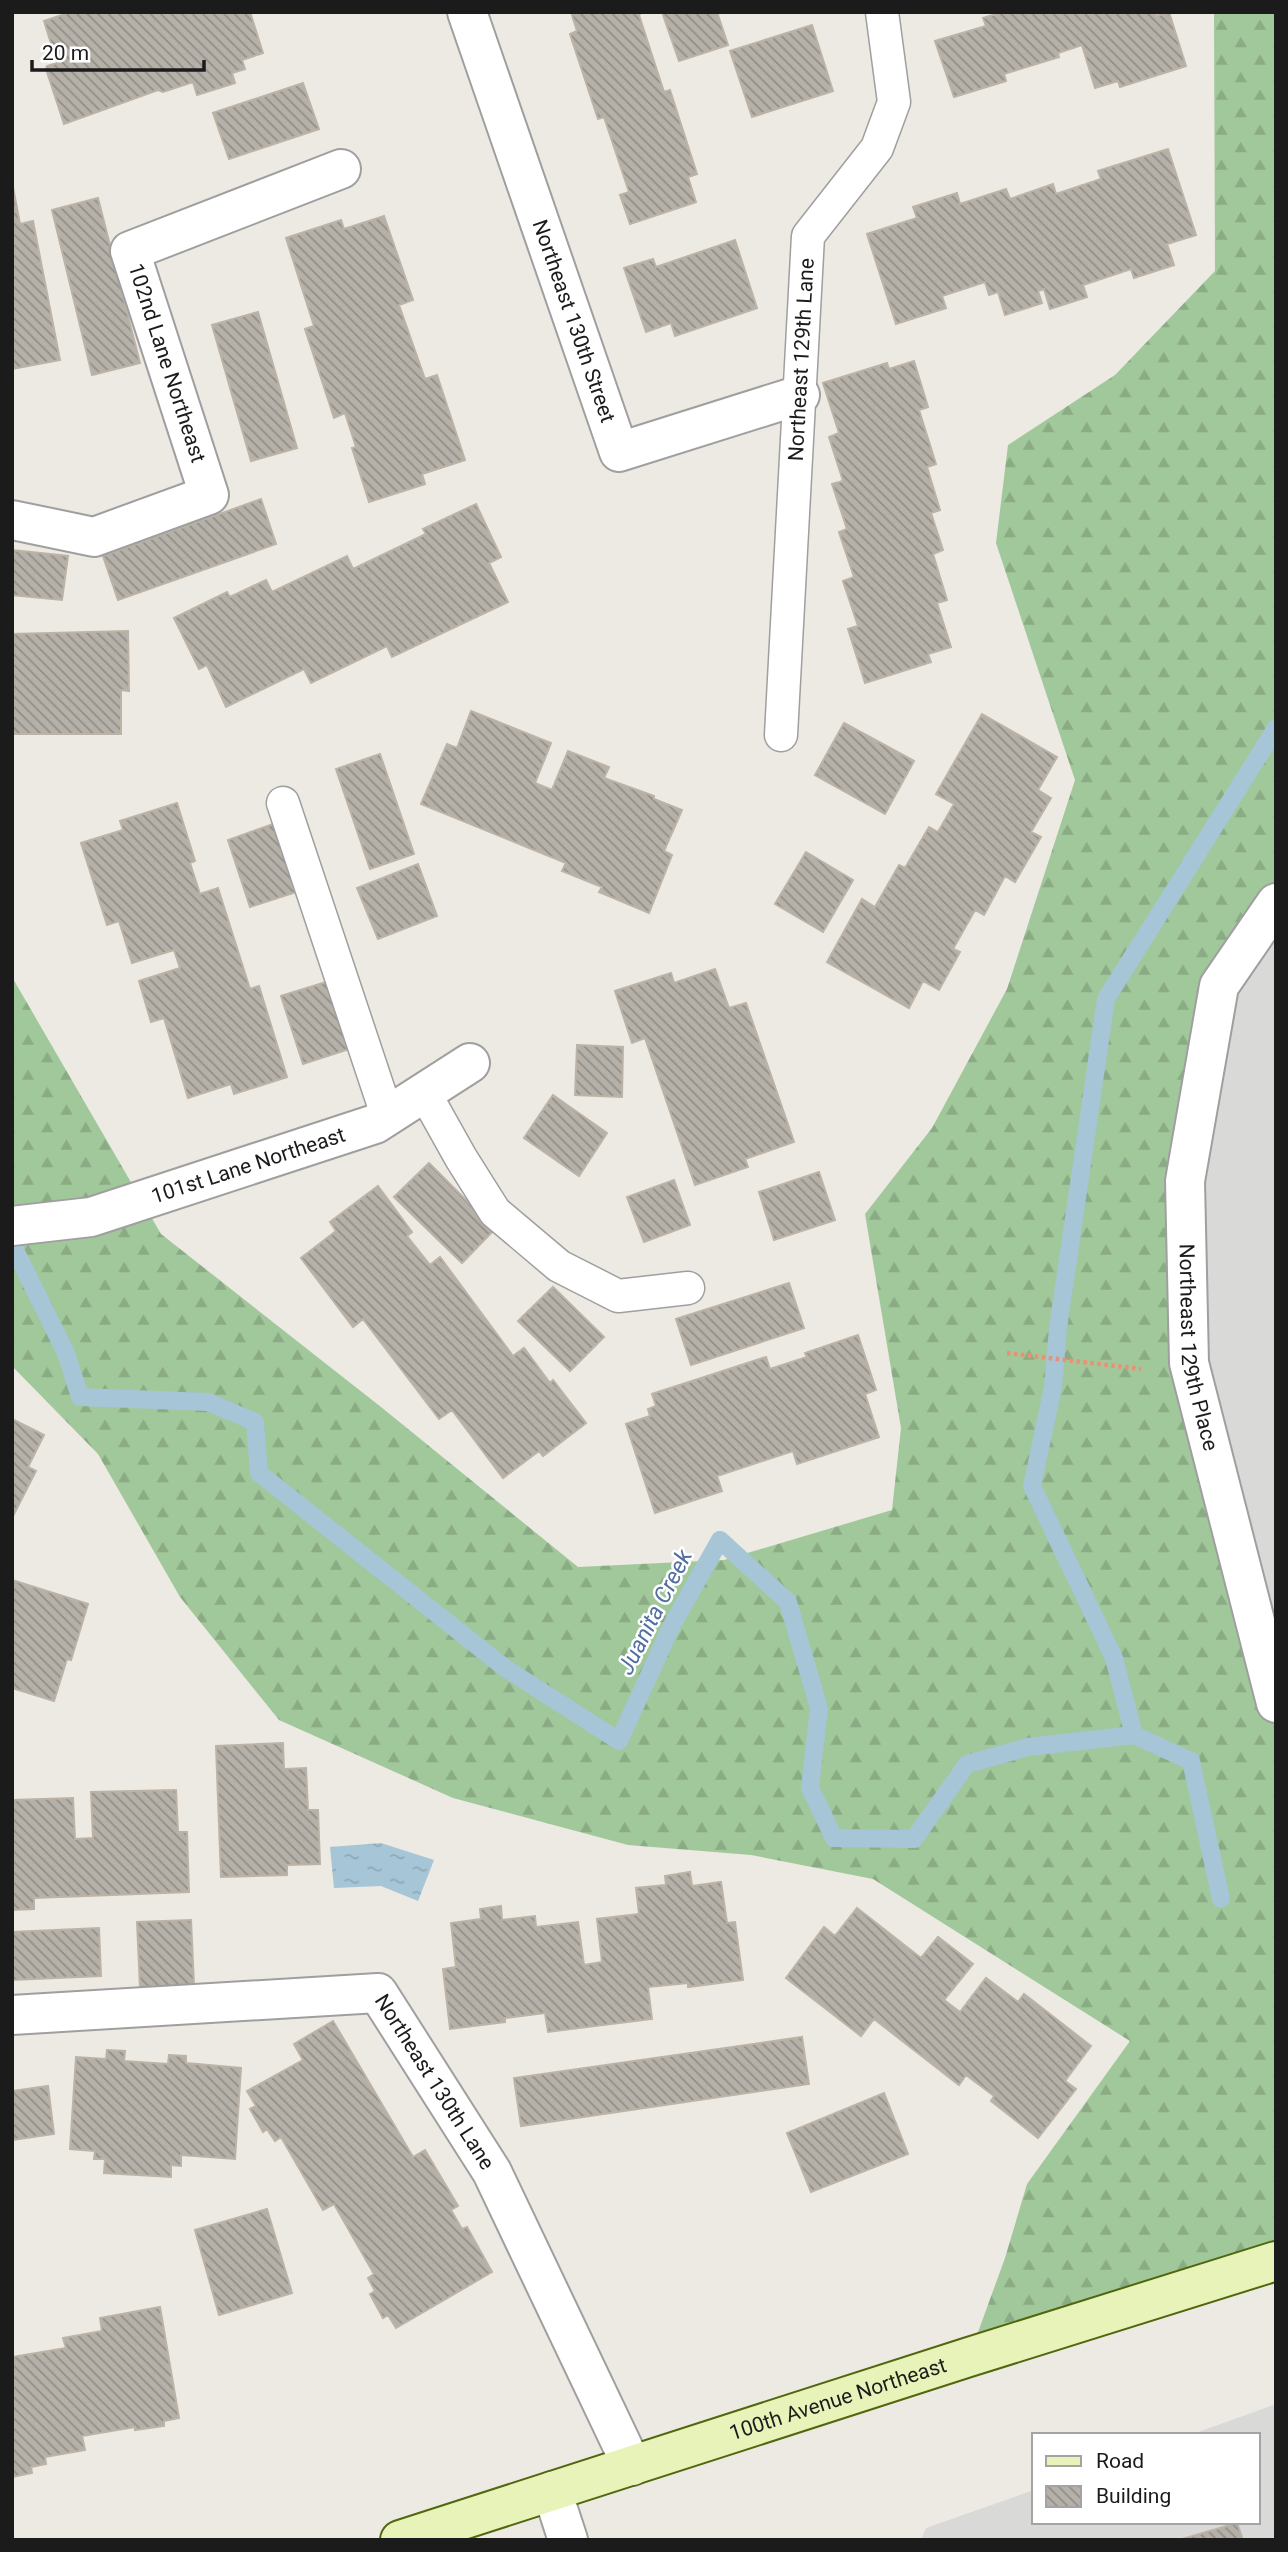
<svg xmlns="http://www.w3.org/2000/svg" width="1288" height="2552" viewBox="0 0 1288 2552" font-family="Roboto,sans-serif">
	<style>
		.residential { fill: #d9d9d8 }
		.forest { fill: url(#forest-firs) }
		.water { fill: url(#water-ripples) }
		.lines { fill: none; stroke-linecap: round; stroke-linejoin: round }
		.stream { stroke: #a6c5d6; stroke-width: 18 }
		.building { fill: url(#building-back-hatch); stroke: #bcb3a6; stroke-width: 2 }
		.lane-casing { stroke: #9f9f9f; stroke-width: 35 }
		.street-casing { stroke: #9f9f9f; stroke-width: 42 }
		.secondary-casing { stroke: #51670e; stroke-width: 42 }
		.path { stroke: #ec9073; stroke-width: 4.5; stroke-dasharray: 3.5 3.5; stroke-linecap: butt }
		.lane { stroke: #fff; stroke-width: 32 }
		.street { stroke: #fff; stroke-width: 38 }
		.secondary { stroke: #e8f3b9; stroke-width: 38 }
		.labels { text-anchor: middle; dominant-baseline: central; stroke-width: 5; stroke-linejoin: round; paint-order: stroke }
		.street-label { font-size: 21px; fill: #1b1b1b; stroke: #fff }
		.water-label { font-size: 23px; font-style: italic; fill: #526fa1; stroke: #fff }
	</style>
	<defs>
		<pattern id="forest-firs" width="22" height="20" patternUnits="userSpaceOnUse" patternTransform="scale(1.75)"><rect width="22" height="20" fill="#a1c89a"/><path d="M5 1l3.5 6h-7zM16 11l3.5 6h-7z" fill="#8aab84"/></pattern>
		<pattern id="water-ripples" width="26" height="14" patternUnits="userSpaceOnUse" patternTransform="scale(1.75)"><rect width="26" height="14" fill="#a6c5d6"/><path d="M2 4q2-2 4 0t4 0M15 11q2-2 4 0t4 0" fill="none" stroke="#8ea9b7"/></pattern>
		<pattern id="building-back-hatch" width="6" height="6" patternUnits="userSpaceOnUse" patternTransform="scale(1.75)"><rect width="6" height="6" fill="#b5b0a8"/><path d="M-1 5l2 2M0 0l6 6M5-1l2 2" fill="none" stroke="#928e88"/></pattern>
	</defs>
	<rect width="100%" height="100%" fill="#eceae2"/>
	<path class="residential" d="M1276,903V1703L1189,1363L1219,986Z
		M1276,2404V2540H921L926,2528L1034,2490V2522H1258V2435H1190Z"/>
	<path class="forest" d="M1214,12H1276V903L1219,986L1189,1363L1276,1703V2261L969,2357L1005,2258L1027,2184L1130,2041L873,1879L751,1855L628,1845L453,1798L279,1720L180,1597L98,1454L12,1366V977L161,1234L381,1407L578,1567L724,1560L892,1510L901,1428L865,1214L932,1128L1007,989L1075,780L996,543L1008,445L1115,375L1215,271Z"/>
	<path class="water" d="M381,1843L434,1860L418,1901L381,1886L334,1888L330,1847Z"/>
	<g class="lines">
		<path class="stream" d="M12,1244L66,1353L80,1397L208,1402L255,1422L259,1473L505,1668L619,1741L672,1625L720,1540L788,1602L819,1708L810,1788L834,1838L914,1839L967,1764L1028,1747L1134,1735L1191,1761L1221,1899
			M1134,1735L1114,1658L1032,1486L1053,1387L1058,1328L1106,999L1276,728"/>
	</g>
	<path class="building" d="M71,12H250L263,53L242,60L245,69L232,73L235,83L197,95L193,82L163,92L158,90L64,124L46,69L47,66L57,63L44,21Z
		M571,12H642L639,15L664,92L670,90L697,174L688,177L696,202L630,224L620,195L629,192L604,117L598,119L570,34L577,31Z
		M662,12H717L728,45L679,61Z
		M1003,12H1155L1156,16L1169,12L1186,66L1120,87L1118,81L1095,88L1082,45L1058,53L1059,57L1004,74L1006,81L954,97L935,41L986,26L983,18Z
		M812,25L833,91L752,117L730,51Z
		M303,83L319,129L229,159L213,113Z
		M1168,149L1196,235L1167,244L1174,265L1134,278L1131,269L1083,285L1087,297L1050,309L1044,289L1038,291L1042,303L1005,315L998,292L989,295L985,282L942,296L946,308L896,324L867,234L917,218L913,207L957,193L960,204L1006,189L1010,199L1053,184L1056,194L1101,179L1098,171Z
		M12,182L20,224L33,221L60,360L12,369Z
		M98,198L140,363L92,375L52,210Z
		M384,216L413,300L399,305L425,379L437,375L465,460L422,474L425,484L369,502L352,448L356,447L345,413L334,418L305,329L314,326L286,238L341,220L344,229Z
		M735,240L757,308L675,336L671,323L646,332L624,268L653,259L656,267Z
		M258,312L297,448L251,461L212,325Z
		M914,361L928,407L919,410L936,464L927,467L940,510L931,513L943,550L933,554L947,600L937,603L951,647L928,654L931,662L865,683L848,629L858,626L843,581L854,577L839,532L847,529L832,484L843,481L829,437L839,433L823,383L887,363L889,369Z
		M261,499L276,544L118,600L103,556Z
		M476,504L501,557L489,563L508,602L392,657L387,646L311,683L304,669L226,707L207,665L199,669L174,618L227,592L230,597L266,580L272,592L347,556L353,569L426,534L423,529Z
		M12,550L68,556L62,600L12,595Z
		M128,631L129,691L121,690V734H12V634Z
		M471,711L551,743L535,783L552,790L568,751L609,767L604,778L654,796V799L682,810L664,851L672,855L649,913L599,892L602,887L562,871L566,863L421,804L447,744L457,748Z
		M982,714L1057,757L1038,790L1051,798L1031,832L1041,837L1015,882L1005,876L984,915L975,910L953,949L960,952L939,990L923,981L909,1008L827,962L862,899L875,907L899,865L905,868L929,827L938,832L954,804L936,794Z
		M844,723L914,761L885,814L815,775Z
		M380,754L414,854L370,869L336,769Z
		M177,803L195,861L190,863L200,894L218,888L250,989L259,986L287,1077L234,1094L231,1084L188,1098L164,1018L151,1022L139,981L180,968L174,950L132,963L119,921L107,925L81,843L123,830L120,821Z
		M273,824L296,892L250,907L228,840Z
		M806,852L853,880L823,932L775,904Z
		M418,864L437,916L378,939L357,888Z
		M715,969L729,1008L746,1003L794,1142L745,1159L748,1167L695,1185L645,1038L632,1043L615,991L671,973L674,983Z
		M326,982L349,1049L303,1064L281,996Z
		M577,1045L623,1047L622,1097L575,1095Z
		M553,1095L607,1133L579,1176L524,1138Z
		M429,1163L495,1229L462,1263L394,1197Z
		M819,1172L835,1220L774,1240L759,1192Z
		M674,1180L690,1225L644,1242L627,1197Z
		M378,1186L412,1232L407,1236L430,1265L440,1257L513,1356L524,1348L550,1383L553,1380L586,1423L543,1456L539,1451L503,1478L452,1410L439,1419L363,1319L353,1327L301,1258L336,1231L330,1222Z
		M789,1283L804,1328L691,1365L676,1319Z
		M553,1287L604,1337L570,1371L518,1321Z
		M858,1335L876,1390L865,1394L879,1437L797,1464L793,1451L717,1476L722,1491L655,1513L626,1424L650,1416L648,1409L656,1406L652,1394L766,1357L770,1369L807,1357L805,1353Z
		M12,1419L44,1435L28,1467L36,1471L12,1518Z
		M12,1580L88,1604L71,1660L67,1659L54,1701L12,1688Z
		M283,1743L284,1769L306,1768L308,1810H318L320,1864L287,1865V1875L221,1877L216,1746Z
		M176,1790L178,1832H187L189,1892L34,1898V1909L12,1910V1800L73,1798L75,1839L93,1838L91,1792Z
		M690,1872L692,1886L721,1882L727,1923L735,1922L743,1980L688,1987V1983L648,1987L652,2019L548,2032L545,2013L505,2018V2022L450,2029L443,1969L456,1967L451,1923L481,1919L480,1909L501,1906L502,1920L535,1916L536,1927L578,1922L584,1965L602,1962L597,1919L639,1914L636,1888L666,1885L665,1876Z
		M857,1908L921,1958L938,1937L973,1964L944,2000L960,2012L986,1978L1018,2002L1024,1994L1091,2046L1065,2081L1076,2089L1038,2138L991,2101L994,2096L966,2075L959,2085L874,2019L861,2036L786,1978L824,1927L835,1936Z
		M191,1920L194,1985L140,1988L137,1922Z
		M99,1928L101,1976L12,1980V1932Z
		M333,2021L413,2157L425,2150L458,2206L451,2210L462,2229L467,2227L492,2272L396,2328L388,2315L383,2318L370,2294L375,2291L368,2278L374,2274L334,2204L323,2210L281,2137L275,2141L267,2129L263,2132L250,2109L256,2106L247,2091L303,2060L294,2044Z
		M802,2037L809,2084L521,2126L514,2078Z
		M107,2050L125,2051L124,2061L168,2064L169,2055L186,2056V2063L241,2068L235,2159L181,2155V2166L171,2165V2177L104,2173L105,2159H94L95,2151L70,2149L76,2057L106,2059Z
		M48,2086L54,2134L12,2140V2091Z
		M884,2093L908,2154L811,2192L787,2133Z
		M267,2209L292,2293L219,2315L195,2230Z
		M160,2307L179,2418L164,2421V2426L135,2430V2427L82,2436L85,2450L45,2457L46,2464L31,2467L32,2473L12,2477V2357L66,2348L63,2338L102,2331L100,2318Z
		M1237,2523L1243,2540H1179Z"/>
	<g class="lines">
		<defs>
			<g id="lane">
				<path id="s1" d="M781,735L808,236L877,148L894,102L882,12"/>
				<path d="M283,803L387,1115"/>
				<path d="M424,1092L461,1158L495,1212L559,1266L618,1296L688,1288"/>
			</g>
			<g id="street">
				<path id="s2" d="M467,12L619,452L800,395"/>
				<path d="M12,520L94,537L209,495L130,251L341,169"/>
				<path id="s3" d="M1276,903L1219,986L1185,1181L1189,1363L1276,1703"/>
				<path id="s4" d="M12,1226L91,1217L375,1124L470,1063"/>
				<path id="s5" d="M12,2015L378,1993L492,2172L632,2466"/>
				<path d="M552,2491L568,2540"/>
			</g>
			<g id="secondary">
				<path id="s6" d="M400,2540L969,2357L1276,2261"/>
			</g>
		</defs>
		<use href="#lane" class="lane-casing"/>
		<use href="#street" class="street-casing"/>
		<use href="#secondary" class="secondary-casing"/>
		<path class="path" d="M1007,1353L1141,1369"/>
		<use href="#lane" class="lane"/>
		<use href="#street" class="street"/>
		<use href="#secondary" class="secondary"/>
	</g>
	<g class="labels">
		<g class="street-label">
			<text stroke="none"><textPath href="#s2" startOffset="327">Northeast 130th Street</textPath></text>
			<text stroke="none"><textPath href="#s1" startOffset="376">Northeast 129th Lane</textPath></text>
			<text transform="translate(167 363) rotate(72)">102nd Lane Northeast</text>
			<text stroke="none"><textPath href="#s4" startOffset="245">101st Lane Northeast</textPath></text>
			<text stroke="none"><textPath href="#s3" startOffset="466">Northeast 129th Place</textPath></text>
			<text stroke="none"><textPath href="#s5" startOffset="472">Northeast 130th Lane</textPath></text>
			<text stroke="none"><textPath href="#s6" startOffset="460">100th Avenue Northeast</textPath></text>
		</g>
		<g class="water-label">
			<text transform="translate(655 1612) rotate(-63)">Juanita Creek</text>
		</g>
	</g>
	<rect width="1288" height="2552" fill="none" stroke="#1b1b1b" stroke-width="28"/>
	<rect x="1032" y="2433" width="228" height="91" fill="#ffffff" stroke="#a4a4a4" stroke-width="2"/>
	<rect x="1046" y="2456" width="35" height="10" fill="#e8f3b9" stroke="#a4a4a4" stroke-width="2"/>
	<text x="1096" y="2468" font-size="21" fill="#1b1b1b">Road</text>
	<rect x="1046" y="2486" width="35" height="21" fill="url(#building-back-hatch)" stroke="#a4a4a4" stroke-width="2"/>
	<text x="1096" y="2503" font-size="21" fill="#1b1b1b">Building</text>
	<path d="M32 60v10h172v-10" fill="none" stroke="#1b1b1b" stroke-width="3.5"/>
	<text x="42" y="60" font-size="21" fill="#1b1b1b" stroke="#ffffff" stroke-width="5" paint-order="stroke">20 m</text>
</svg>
